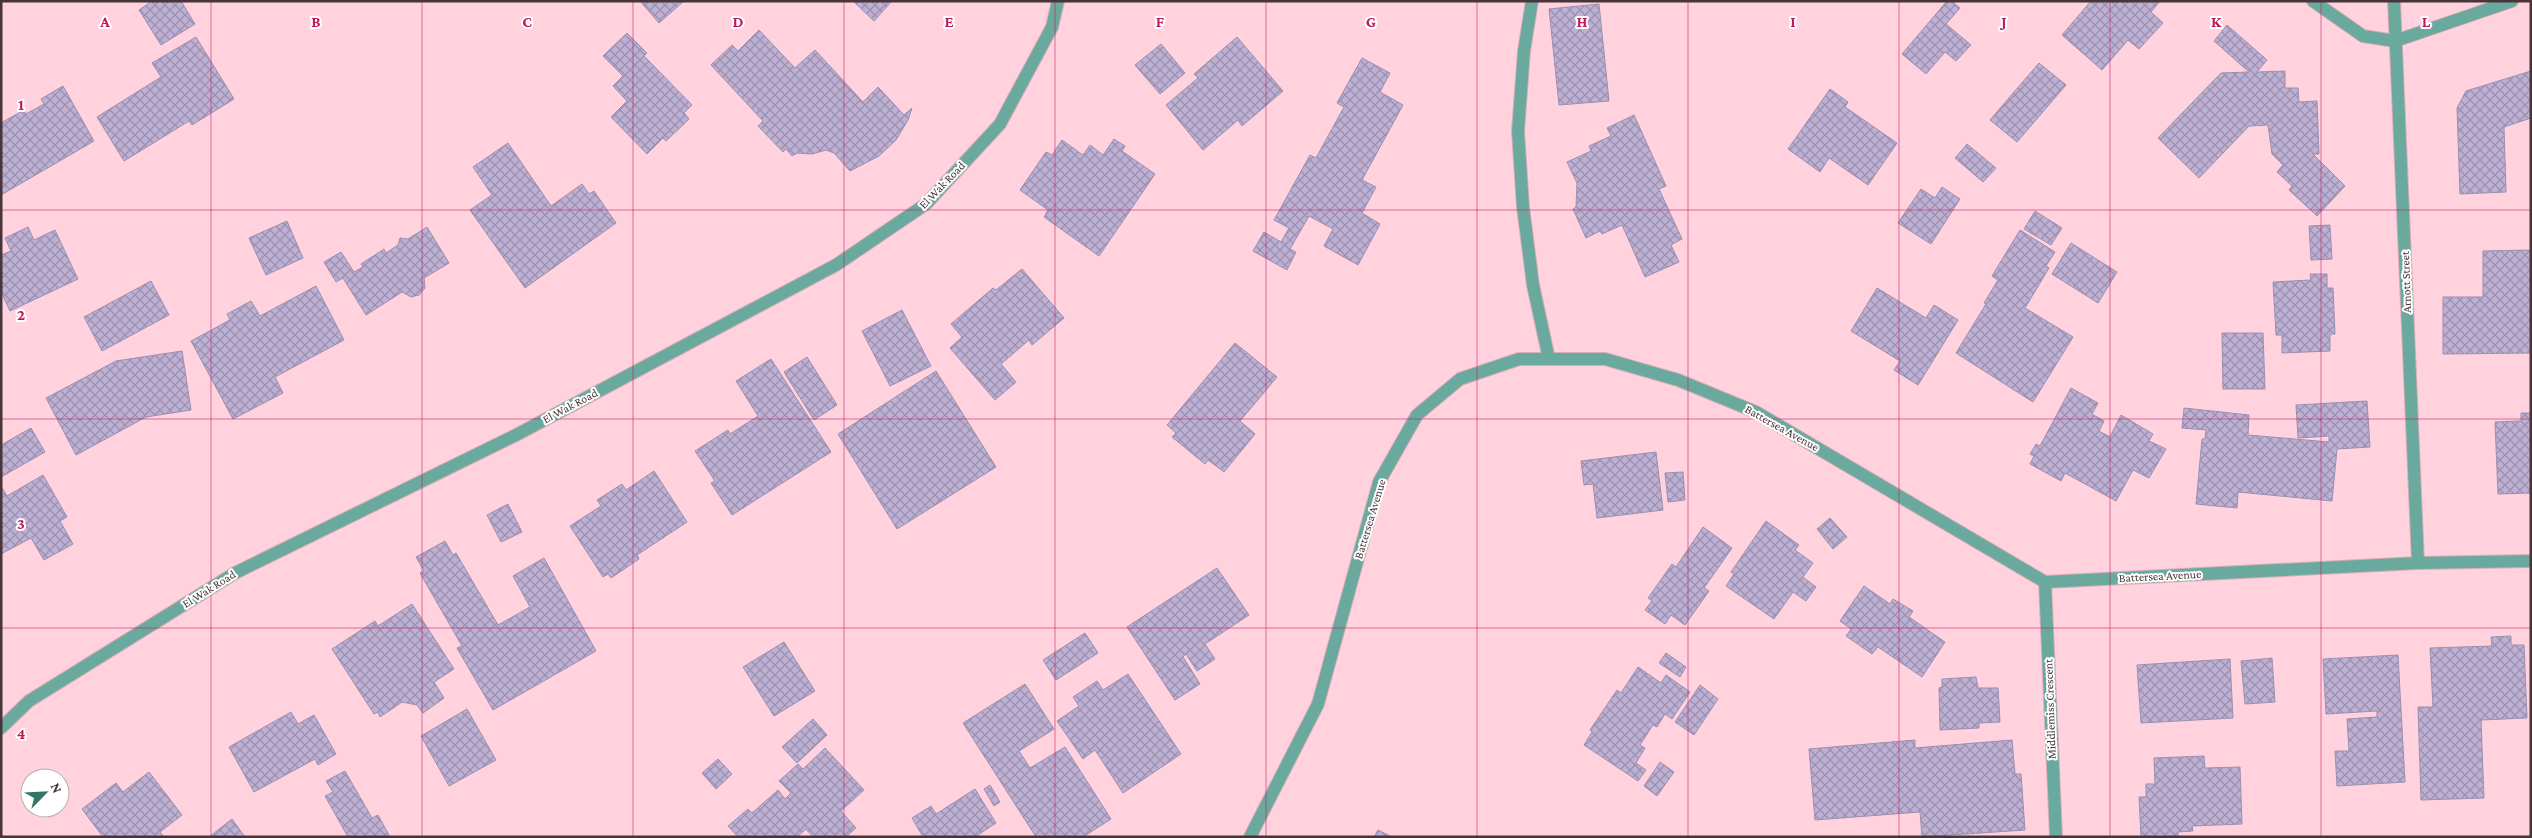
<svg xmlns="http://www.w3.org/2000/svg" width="2532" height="838" viewBox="0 0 2532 838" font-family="'Crimson Pro',serif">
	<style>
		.building { fill: url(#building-cross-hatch); stroke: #9b8fb1 }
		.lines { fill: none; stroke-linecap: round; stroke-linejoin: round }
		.street-casing { stroke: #d7afba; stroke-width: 14 }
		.street { stroke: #6aa99d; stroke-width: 12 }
		.grid { fill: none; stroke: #c2185b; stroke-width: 1; stroke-opacity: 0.55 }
		.labels { text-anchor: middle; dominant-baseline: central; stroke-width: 4; stroke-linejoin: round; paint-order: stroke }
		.street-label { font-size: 12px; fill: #47353a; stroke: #fff }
		.grid-label { font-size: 16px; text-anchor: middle; font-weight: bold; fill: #c2185b; stroke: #fff; stroke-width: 4; stroke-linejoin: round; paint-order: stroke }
	</style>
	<defs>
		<pattern id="building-cross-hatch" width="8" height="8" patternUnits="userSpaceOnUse" patternTransform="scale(1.25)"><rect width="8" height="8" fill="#bdb0d4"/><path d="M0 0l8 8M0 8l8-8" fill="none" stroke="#9b90ad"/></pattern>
	</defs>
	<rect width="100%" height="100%" fill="#ffd2de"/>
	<path class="building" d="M152,1H181L195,24L161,45L139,10Z
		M640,1H684L659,23Z
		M853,1H892L874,21Z
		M1947,1H1951L1960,8L1946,24L1971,45L1956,61L1945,52L1926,74L1902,54Z
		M2091,1H2160L2151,12L2163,23L2139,49L2128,40L2102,70L2062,35Z
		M1599,4L1609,101L1559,105L1549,9Z
		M2227,25L2267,60L2257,72L2285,71V88H2298L2299,102L2317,101L2319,154H2313L2345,186L2317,216L2289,190L2292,186L2277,172L2283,165L2272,154L2268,125L2249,126L2199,178L2158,138L2221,73L2249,72L2214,41Z
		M759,30L795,68L815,50L863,102L878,87L904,115L912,108L908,120L896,140L879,156L850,171L834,153L826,150L812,154L797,153L792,156L786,149L783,152L758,126L763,121L711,65L732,45L738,51Z
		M627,33L647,53L644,56L692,105L684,113L689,119L666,141L663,138L647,154L611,117L627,101L613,86L623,76L603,56Z
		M196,37L234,99L192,125L189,121L124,161L97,117L161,77L152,63Z
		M1237,37L1283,91L1242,126L1238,120L1203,150L1166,105L1198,78L1194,74Z
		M1161,44L1185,73L1160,94L1135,65Z
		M1362,58L1390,73L1380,92L1403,105L1362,180L1376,187L1362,213L1380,224L1358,265L1324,246L1333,229L1309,216L1290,249L1296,252L1287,270L1253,251L1264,232L1281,242L1289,228L1274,220L1310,155L1316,158L1344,107L1337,103Z
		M2039,63L2066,85L2017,142L1990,120Z
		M2531,71V118L2504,127L2506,192L2460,194L2457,108L2466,91Z
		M63,86L94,141L1,195V123L24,110L26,114L44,104L41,99Z
		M1830,89L1848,102L1845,107L1897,143L1868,185L1829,158L1820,172L1788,149Z
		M1634,115L1666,186L1659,189L1682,239L1671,245L1679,262L1645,277L1622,225L1602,234L1600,231L1586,238L1573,209L1576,207L1577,183L1567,162L1591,151L1589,146L1611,136L1607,128Z
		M1114,139L1125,146L1122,151L1155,174L1099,256L1044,217L1048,210L1020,190L1046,152L1052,155L1062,140L1083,155L1090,145L1103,155Z
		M508,143L551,206L582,184L589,194L594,191L616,223L525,288L470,210L492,195L473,167Z
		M1967,144L1996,168L1983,182L1955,158Z
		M1942,187L1960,199L1931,244L1898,223L1921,189L1935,198Z
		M2035,211L2062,228L2051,245L2024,229Z
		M287,221L303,258L266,275L249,238Z
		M2330,225L2332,259L2311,260L2309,226Z
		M28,227L34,240L55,230L78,279L10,311L1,292V255L11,251L5,238Z
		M427,227L449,263L424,278L425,288L419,295L411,297L402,292L366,315L343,278L336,282L324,262L341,252L354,272L363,267L361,264L384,249L386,253L398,245L400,238L408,239Z
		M2020,230L2055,252L2046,266L2049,268L2025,308L2073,337L2033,402L1956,353L1986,304L1984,303L1998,280L1992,276Z
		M2071,243L2117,272L2098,303L2052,274Z
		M2531,250V353L2443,354V297H2483V251Z
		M1022,269L1064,318L1032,345L1029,340L1001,364L1016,382L995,400L950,348L962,337L951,324L993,288L996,290Z
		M2310,274H2327V288H2333L2335,334H2330V351L2282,353V335H2276L2273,282L2311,280Z
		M151,281L169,315L102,351L84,317Z
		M316,286L344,340L275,377L283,393L233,419L191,341L230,320L227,314L251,301L260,316Z
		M1877,288L1926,318L1934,305L1958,320L1918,385L1894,370L1900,361L1851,331Z
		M902,310L931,366L890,386L862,331Z
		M2222,333H2263L2265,389H2223Z
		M1235,343L1277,377L1240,421L1255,434L1224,472L1208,460L1205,464L1172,437L1176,433L1167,425Z
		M182,351L191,410L146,417L76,455L46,398L116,361Z
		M807,357L837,405L814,420L784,372Z
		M771,359L831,452L732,515L711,483L715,481L695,451L728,430L730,434L758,416L736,381Z
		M936,371L996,467L897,529L838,434Z
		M2071,388L2098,403L2092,414L2104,421L2099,431L2110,437L2121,415L2153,434L2149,441L2166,449L2149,478L2133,470L2116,501L2065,473L2061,481L2030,464L2034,456L2030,454L2036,444L2040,446Z
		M2367,401L2370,447L2337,449L2332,501L2238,492L2237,508L2196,504L2202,439H2205L2206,430L2182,428L2184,408L2249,415L2248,435L2329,442V436L2298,438L2296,405Z
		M2521,413H2531V493L2498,494L2495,422L2521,421Z
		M31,428L45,452L1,477V445Z
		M1656,452L1663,510L1597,518L1593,484L1584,485L1581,461Z
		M654,471L687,522L637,555L639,559L611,578L608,574L603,577L570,526L601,506L597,500L622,484L626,490Z
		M1683,472L1685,500L1668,502L1665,473Z
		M43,475L67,517L60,521L73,544L44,560L31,538L1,554V486L7,496Z
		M508,504L522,532L501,542L487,515Z
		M1830,518L1847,537L1833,549L1817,529Z
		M1766,521L1799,545L1795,550L1813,563L1803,577L1816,587L1806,601L1793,592L1774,619L1726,586L1734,574L1731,572Z
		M1703,527L1732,548L1704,588L1709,591L1685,625L1671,615L1665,624L1645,610L1652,601L1648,598L1672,564L1676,567Z
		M445,541L453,555L456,553L498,625L530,607L513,576L544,558L596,651L493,710L457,648L462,646L420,573L424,571L416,557Z
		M1217,568L1249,615L1205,644L1215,659L1197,671L1186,654L1183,657L1200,684L1175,700L1127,627Z
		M1864,586L1890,604L1893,599L1913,611L1909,617L1945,642L1922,677L1878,647L1872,654L1846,636L1851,629L1840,621Z
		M412,604L454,669L434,682L444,698L423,713L417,705L402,702L380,717L378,712L374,714L332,649L375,621L378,626Z
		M1085,633L1098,653L1056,680L1043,660Z
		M2511,636V645H2524L2527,718L2481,720L2484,798L2421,800L2418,707H2433L2430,648L2492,646L2491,637Z
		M784,642L815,691L774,716L743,667Z
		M1666,653L1686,667L1680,677L1659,663Z
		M2398,655L2405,782L2337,786L2335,751H2349L2347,719L2377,717V711L2326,714L2323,659Z
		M2272,658L2275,702L2245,704L2241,661Z
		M2230,659L2233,718L2141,723L2137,665Z
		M1638,667L1661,683L1666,675L1690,692L1672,719L1665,714L1657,727L1653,725L1640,745L1645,748L1636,763L1646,770L1638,781L1584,745L1592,732L1590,730L1617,690L1621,693Z
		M1128,674L1181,754L1123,793L1095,750L1083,759L1057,721L1079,706L1073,697L1097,681L1103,690Z
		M1976,677L1978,688H1998L2000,722L1979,723V728L1940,730L1939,688L1942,687V679Z
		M1025,684L1054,729L1019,751L1030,768L1065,747L1111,819L1083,837H1036L963,723Z
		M1700,685L1718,699L1694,735L1675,722Z
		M467,709L496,760L449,786L421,736Z
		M291,712L298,724L314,715L336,754L318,765L315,759L254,792L229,747Z
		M813,719L827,735L797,763L782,747Z
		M1915,740V748L2012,740L2015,774H2021L2025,830L1922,837L1920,812L1815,820L1809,749Z
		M825,748L864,790L841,811L856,828L846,837H813L806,829L797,837H738L728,826L748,809L752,813L778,790L785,799L791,793L779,781L798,764L803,769Z
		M2204,756L2205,768L2240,767L2242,824L2192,826L2193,831L2178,832V837H2141L2139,797H2146V784H2155L2154,758Z
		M718,759L732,774L716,789L702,773Z
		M1660,762L1674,772L1657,796L1644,786Z
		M345,771L372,818L378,815L390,837H348L325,796L333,792L326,781Z
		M149,772L182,815L160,832L164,837H103L82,809L116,783L123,792Z
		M990,785L1000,802L994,806L984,789Z
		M975,789L996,823L975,837H923L912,818L931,806L936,814Z
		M232,819L245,837H209Z
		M1378,830L1392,837H1374Z"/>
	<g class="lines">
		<defs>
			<path id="street" d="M1532,1L1524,51L1518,131L1523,207L1533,285L1549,359
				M2313,1L2363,36L2395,41L2512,1
				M2394,1L2418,563
				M2045,582L2056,837
				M1,728L29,701L235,573L518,434L836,265L926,204L1000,124L1052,27L1058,1
				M1250,837L1318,704L1379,482L1417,415L1460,379L1519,359H1605L1678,380L1756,412L2045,582L2418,563L2531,561"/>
		</defs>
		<use href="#street" class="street-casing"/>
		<use href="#street" class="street"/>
	</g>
	<path class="grid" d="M211,1V837M422,1V837M633,1V837M844,1V837M1055,1V837M1266,1V837M1477,1V837M1688,1V837M1899,1V837M2110,1V837M2321,1V837M1,210H2531M1,419H2531M1,628H2531"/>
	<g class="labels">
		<g class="street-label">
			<text transform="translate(942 185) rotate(-46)">El Wak Road</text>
			<text transform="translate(2406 282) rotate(-92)">Arnott Street</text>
			<text transform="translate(570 406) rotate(-28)">El Wak Road</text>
			<text transform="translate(1782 428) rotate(29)">Battersea Avenue</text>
			<text transform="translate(1370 519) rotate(-73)">Battersea Avenue</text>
			<text transform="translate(2160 576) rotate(-3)">Battersea Avenue</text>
			<text transform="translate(209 589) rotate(-32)">El Wak Road</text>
			<text transform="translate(2050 709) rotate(-92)">Middlemiss Crescent</text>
		</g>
	</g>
	<g class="grid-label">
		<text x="105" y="27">A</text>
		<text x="316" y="27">B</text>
		<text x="527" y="27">C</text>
		<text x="738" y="27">D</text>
		<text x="949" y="27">E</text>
		<text x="1160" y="27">F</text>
		<text x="1371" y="27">G</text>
		<text x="1582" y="27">H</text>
		<text x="1793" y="27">I</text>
		<text x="2004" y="27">J</text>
		<text x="2216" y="27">K</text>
		<text x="2426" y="27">L</text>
		<text x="21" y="110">1</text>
		<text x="21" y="320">2</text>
		<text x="21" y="529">3</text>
		<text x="21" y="739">4</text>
	</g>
	<rect width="2532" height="838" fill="none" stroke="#47353a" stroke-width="5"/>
	<g transform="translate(45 793) rotate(66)"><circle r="24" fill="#ffffff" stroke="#b5aeb0"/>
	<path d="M0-4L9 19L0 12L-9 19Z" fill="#31766b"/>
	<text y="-8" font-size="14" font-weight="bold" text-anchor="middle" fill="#47353a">N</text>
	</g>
</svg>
